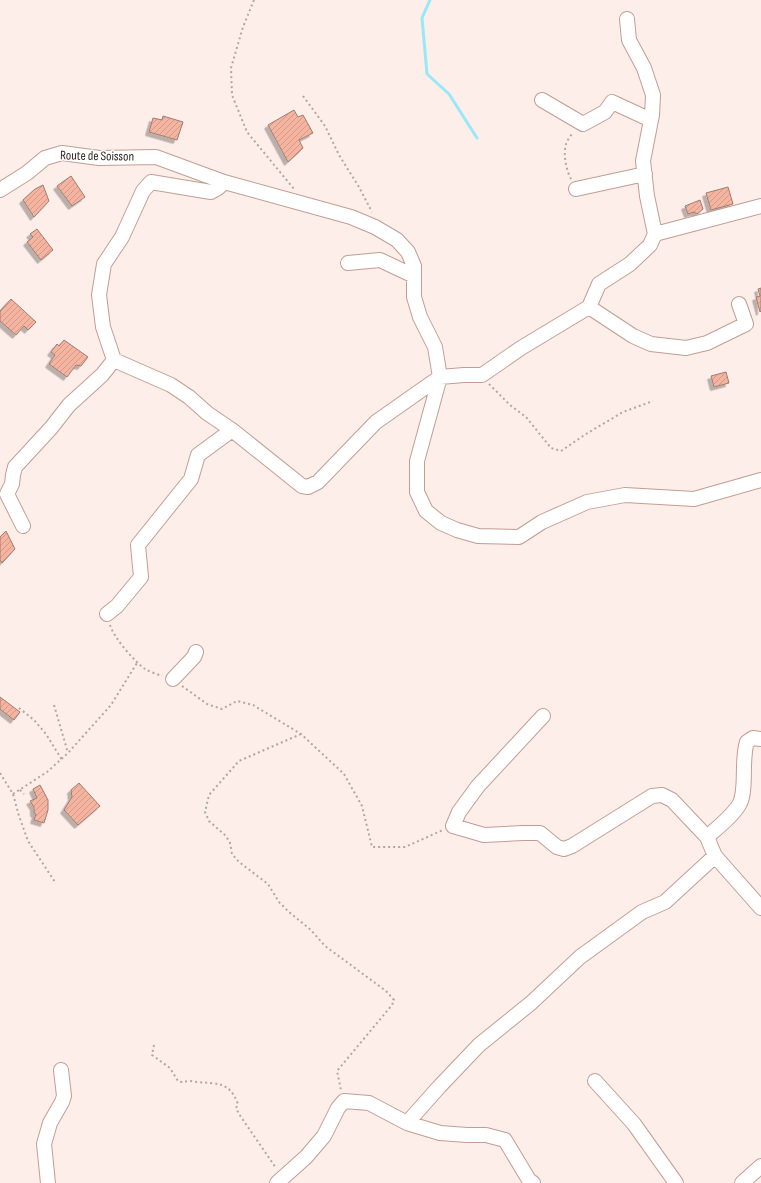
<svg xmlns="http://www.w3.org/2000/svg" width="761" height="1183" viewBox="0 0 761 1183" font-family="'Sofia Sans Condensed',sans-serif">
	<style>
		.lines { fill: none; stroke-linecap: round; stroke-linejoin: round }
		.stream { stroke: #97e8f9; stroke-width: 3 }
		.building { fill: url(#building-hatch); stroke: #9f7c71; filter: url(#shadow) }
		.minor-casing { stroke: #c29e92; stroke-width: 16 }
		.path { stroke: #b4a5a0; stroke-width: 2; stroke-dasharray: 2 3; stroke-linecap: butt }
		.minor { stroke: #fff; stroke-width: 14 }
		.labels { text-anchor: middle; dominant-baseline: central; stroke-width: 3; stroke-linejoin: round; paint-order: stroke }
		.street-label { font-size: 13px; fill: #2c1f1a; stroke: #fff }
	</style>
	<defs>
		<pattern id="building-hatch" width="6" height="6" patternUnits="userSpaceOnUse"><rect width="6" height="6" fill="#f5b49f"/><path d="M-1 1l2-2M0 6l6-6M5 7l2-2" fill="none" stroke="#d29a88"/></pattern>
		<filter id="shadow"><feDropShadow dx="-3.5" dy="3.5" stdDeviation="0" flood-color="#0004"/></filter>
	</defs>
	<rect width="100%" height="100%" fill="#feeee9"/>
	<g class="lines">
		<path class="stream" d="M430,0L422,18L427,74L449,94L477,138"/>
	</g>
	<path class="building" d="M294,110L298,117L303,115L313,133L299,140L303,148L288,162L268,125Z
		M163,116L183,122L177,140L149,132L153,118L162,120Z
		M71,176L85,197L72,206L57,186Z
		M43,185L49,201L34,217L23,200L35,189Z
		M728,187L733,204L711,210L706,193Z
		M700,200L703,209L697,214L694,212L688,214L685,206Z
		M37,229L53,250L41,260L27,242L33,237L30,234Z
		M761,288V311L760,312L756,297L760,296L758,289Z
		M11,299L36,322L28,330L24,326L16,335L0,321V311Z
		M64,340L88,357L81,366L76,365L67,377L49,364L55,355L51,352L57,344L59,346Z
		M726,372L729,383L714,387L711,376Z
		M6,531L15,549L2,563L0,560V537Z
		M0,697L20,712L14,720L0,709Z
		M79,783L100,806L78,825L64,810L72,797L71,790Z
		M40,785L48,800V810L44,823L34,820L36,814L34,813V807L30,801L37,798L33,789Z"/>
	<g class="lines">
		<defs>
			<path id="minor" d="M627,19L629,40L644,68L653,95L652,115L643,161L647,196L655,234
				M542,100L583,124L605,112L612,102L651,120
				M224,182L218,188L211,192L151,182L143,191L122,237L104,264L99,295L103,327L114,360L171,385L189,397L207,413L232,430L302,486L308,487L318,482L376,422L440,377L464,375H482L521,348L589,307L599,284L630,264L650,245L655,234L761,206
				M576,189L645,174
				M0,190L27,173L45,158L62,153L99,158L156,157L224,182L351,217L375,227L397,240L408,252L414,266V297L420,317L435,347L440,377L417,461V492L426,511L441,523L457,530L478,536L519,537L542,522L587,502L625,495L694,499L761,480
				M348,263L380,260L414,276
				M589,307L633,336L651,344L686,348L707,343L746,324L739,304
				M23,526L7,494L12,484L13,475L15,467L51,428L69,405L102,375L114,360
				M107,614L117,606L141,577L138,545L191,479L198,455L232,430
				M173,679L194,657L196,652
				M543,716L478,786L459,812L453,826L484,835L523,833H540L557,847L564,849L572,846L652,796L662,795L672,800L707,837L715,856L761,908
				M707,837C717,828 734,815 740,803C747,788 741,759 747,742L753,738L761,739
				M595,1081L634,1124L676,1183
				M407,1123L439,1087L479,1045L531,1003L580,957L642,912L665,902L715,856
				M48,1183L44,1144L50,1123L62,1102L64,1096L61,1070
				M277,1183L306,1157L324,1136L338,1108L344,1101L369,1103L407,1123L440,1133L467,1135H486L505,1140L529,1180L533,1183
				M742,1183L761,1166"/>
		</defs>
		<use href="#minor" class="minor-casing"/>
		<path class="path" d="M254,0L243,27L231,68L232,95L247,132L294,189
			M303,96L325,126L339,155L359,187L372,212
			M571,179C566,170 563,154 566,144C567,140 571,136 573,132
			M489,384L510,405L526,417L551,448L561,451L586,434L623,412L653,401
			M110,625C114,638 134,661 145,669C150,672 157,674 162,676
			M182,686L207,704L222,709L237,701L253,705L301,734L344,774L362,806L372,847H405L443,830
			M54,705L68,753
			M19,708L34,720L46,734L62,760
			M301,734L239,761L209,795L205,812L209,821L226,836L230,843L232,854L239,862L268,884L279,902L289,912L311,930L325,946L386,991L394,1000L392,1005L337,1071L341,1090
			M0,773L13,794L19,816L28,841L55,882
			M20,790L24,794
			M13,794L47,772L68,753L111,705L137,663
			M154,1045L152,1055L170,1068L178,1081C183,1083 185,1081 190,1081C191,1081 196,1082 197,1082C218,1084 229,1081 238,1104L236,1108L239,1114L276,1168"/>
		<use href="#minor" class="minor"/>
	</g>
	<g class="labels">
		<g class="street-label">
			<text transform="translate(97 156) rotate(1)">Route de Soisson</text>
		</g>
	</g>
</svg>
